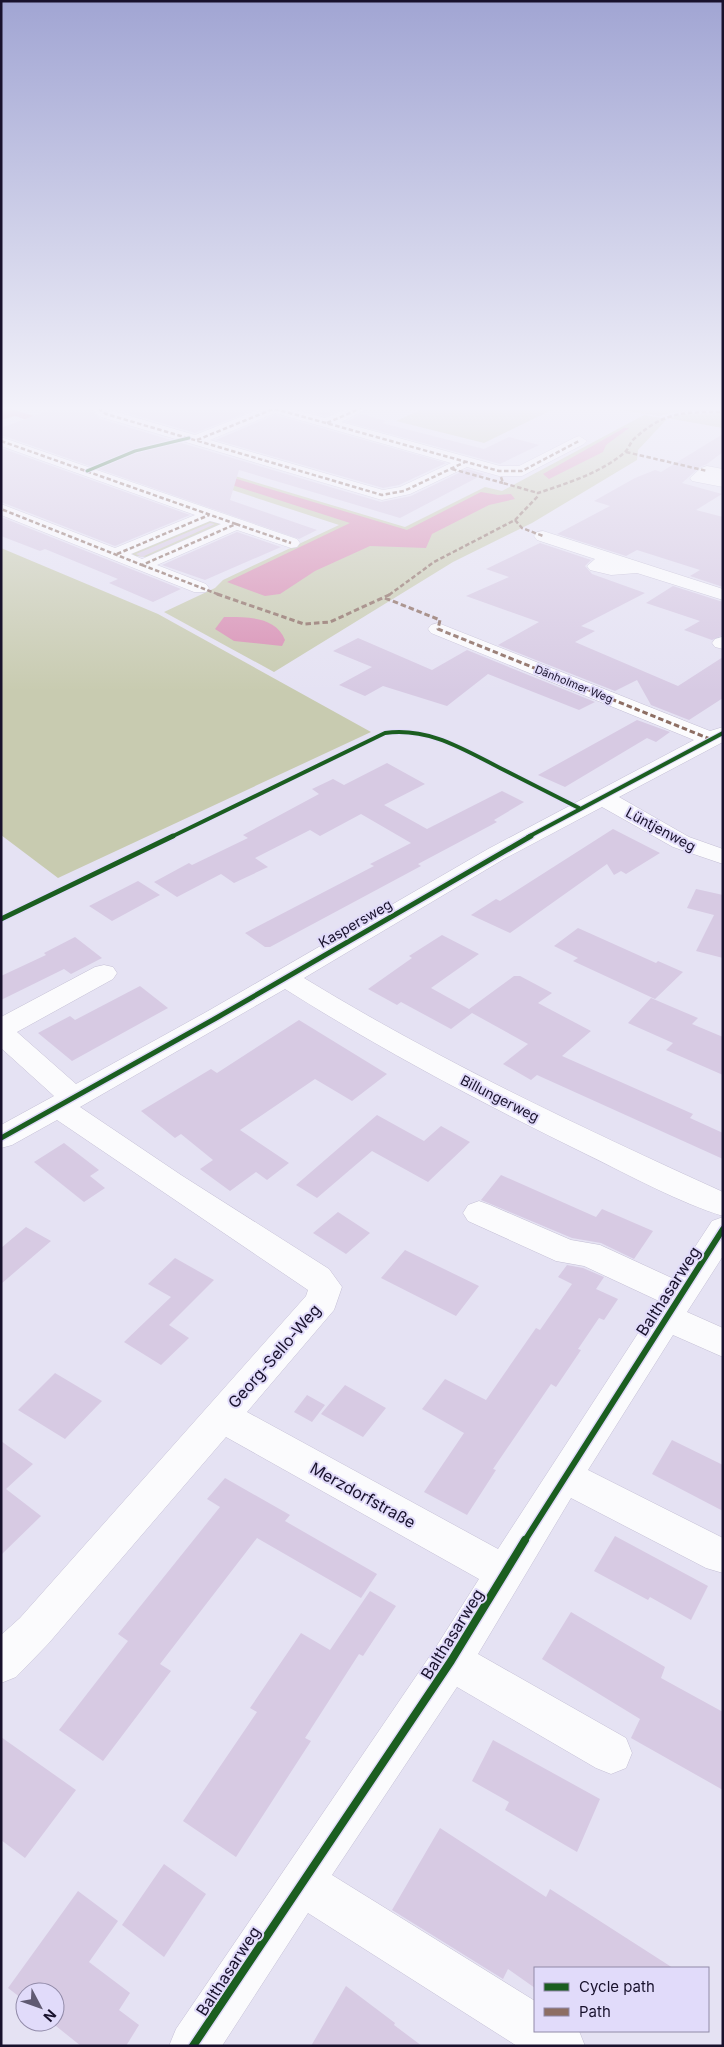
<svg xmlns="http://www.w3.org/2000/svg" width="724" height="2047" viewBox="0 0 724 2047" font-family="Inter,sans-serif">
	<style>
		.green { fill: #c8cbb0 }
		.water { fill: #d88fb3 }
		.building { fill: #d7cae3 }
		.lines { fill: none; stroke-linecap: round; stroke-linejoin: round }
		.minor-casing { stroke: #c4bfd5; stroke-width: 1 }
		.minor { fill: #fbfbfd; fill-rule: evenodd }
		.quiet-far1 { stroke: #8d6e63; stroke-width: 2.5; stroke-dasharray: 4.5 2.5; stroke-linecap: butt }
		.quiet { stroke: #8d6e63; stroke-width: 3; stroke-dasharray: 5.5 3; stroke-linecap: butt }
		.cycleway-far4-casing { stroke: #e1dbfa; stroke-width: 5 }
		.cycleway-far3-casing { stroke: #e1dbfa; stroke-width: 6 }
		.cycleway-far2-casing { stroke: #e1dbfa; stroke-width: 8 }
		.cycleway-far1-casing { stroke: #e1dbfa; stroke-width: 9 }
		.cycleway-casing { stroke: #e1dbfa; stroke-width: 11 }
		.cycleway-far4 { stroke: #1b5e20; stroke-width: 3 }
		.cycleway-far3 { stroke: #1b5e20; stroke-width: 4 }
		.cycleway-far2 { stroke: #1b5e20; stroke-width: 5 }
		.cycleway-far1 { stroke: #1b5e20; stroke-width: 6 }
		.cycleway { stroke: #1b5e20; stroke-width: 8 }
		.labels { text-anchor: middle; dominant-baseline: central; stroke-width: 4; stroke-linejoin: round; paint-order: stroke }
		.far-street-label { font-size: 11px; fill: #18112c; stroke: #e1dbfa }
		.street-label { font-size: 14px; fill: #18112c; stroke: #e1dbfa }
		.near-street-label { font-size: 16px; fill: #18112c; stroke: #e1dbfa }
	</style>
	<rect width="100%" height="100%" fill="#e5e2f3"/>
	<path class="green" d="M431,405H562L484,443L396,421Z
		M589,405L688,408L723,405V410L676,412L659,416Z
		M723,413V428L667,418L685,414Z
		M644,415L667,419L638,450L637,460L532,523L453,562L274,672L164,612L215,588L223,580L339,525L128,456L148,450L405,527L485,487L502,491Z
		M208,518L224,525L148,557L134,556L127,553Z
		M1,548L158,614L371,732L58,878L1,835Z"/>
	<path class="water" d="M14,405H25L15,410L128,446L118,450L15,416L1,420V410Z
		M624,428H629L606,445L603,452L549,479L543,474Z
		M153,454L407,530L481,492L498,495L511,494L515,499L489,505L432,534L426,548L370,546L315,571L280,594L265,596L227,582L350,523L145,457Z
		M224,617C246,617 276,616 285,640L282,646L234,641L215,629Z"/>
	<path class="building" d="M63,405H95L91,410L100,419L381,502L411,496L467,469L484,474L400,518L239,470L230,500L317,530L299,539L1,435V428Z
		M117,405H252L256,409L195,433L114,409Z
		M286,405H328L341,409L325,416Z
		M361,414L386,421L382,423L484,449L509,437L539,445L500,464L346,422Z
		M275,415L446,463L399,485L383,488L216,440Z
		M723,434V452L707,464L700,467L682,483L722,494L696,510L723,517V587L690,576L700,570L637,550L626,556L557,534L610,506L594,501L635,478L655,470L661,472Z
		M1,448L190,515L115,546L1,502Z
		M1,517L181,589L153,602L109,583L118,579L45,549L40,551L1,536Z
		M210,523L215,524L142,557L136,554Z
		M237,532L281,547L205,580L162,565Z
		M540,543L591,560L585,566L592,574L645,593L581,626L595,631L575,642L678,686L723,657V698L689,720L651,705L637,680L615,691L498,645L539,622L466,596L509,577L486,569Z
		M673,586L723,602V635L712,640L684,630L700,621L646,603Z
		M358,638L432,670L467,650L595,702L579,710L488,674L447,706L383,686L365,696L339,685L372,667L333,651Z
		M637,720L670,732L656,742L647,738L565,787L538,775Z
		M387,763L425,784L384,805L427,829L502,791L524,802L494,820L497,822L418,864L421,866L270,947H265L245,933L374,866L370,864L411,843L361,814L320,836L310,830L255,858L268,867L234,883L221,874L177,897L154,882L189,863L192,865L248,838L243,835L319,794L312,789L333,779L344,785Z
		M613,829L660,853L626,874L621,871L614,875L607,864L510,933L471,915L496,899L500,901Z
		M138,881L160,895L112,921L89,906Z
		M696,889L723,895V958L696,951L714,915L687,908Z
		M578,928L656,963L658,961L683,972L655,999L573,961L578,958L554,946Z
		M442,935L479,954L431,988L469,1009L514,976H520L552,993L538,1003L591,1031L562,1056L693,1114L690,1118L723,1133V1159L537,1075L531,1080L503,1064L528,1044L472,1013L451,1029L401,1002L397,1005L368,989L412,958L409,956Z
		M75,937L102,958L71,974L64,969L1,1000V976L46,955L44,953Z
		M140,986L168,1008L72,1061L38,1033L70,1016L75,1020Z
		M651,998L698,1018L692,1024L723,1037V1075L666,1050L673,1043L628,1023Z
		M299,1020L387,1074L352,1101L315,1079L240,1130L289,1163L267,1180L256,1172L230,1191L200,1169L213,1160L181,1134L175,1138L141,1111L211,1069L217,1073Z
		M377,1115L424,1141L441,1126L470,1142L428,1182L372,1151L317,1198L296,1185Z
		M64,1143L99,1170L90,1176L105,1188L84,1202L34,1162Z
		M501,1175L596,1217L602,1209L653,1231L634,1259L601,1243L572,1238L481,1200Z
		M338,1212L370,1233L346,1254L313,1233Z
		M26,1227L51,1241L1,1284V1248Z
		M405,1250L479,1286L456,1316L381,1278Z
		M175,1258L214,1280L169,1325L189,1338L161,1365L124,1342L171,1297L148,1284Z
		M567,1265L583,1268L604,1277L596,1289L618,1299L604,1320L599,1318L578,1349L581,1350L556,1387L551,1384L493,1469L496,1470L467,1515L424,1492L464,1433L422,1409L445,1379L486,1400L536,1328L540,1330L572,1284L558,1277Z
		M55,1373L102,1401L65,1439L18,1410Z
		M345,1385L386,1408L363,1437L321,1414Z
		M307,1395L325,1405L312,1422L294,1412Z
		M672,1440L723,1465V1511L652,1474Z
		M1,1441L33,1464L6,1489L41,1516L1,1555Z
		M225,1478L290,1515L285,1521L377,1574L361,1598L257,1538L160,1664L171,1671L103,1761L59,1730L128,1641L118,1634L220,1507L207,1499Z
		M615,1536L708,1586L691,1620L650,1597L648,1600L594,1571Z
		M370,1591L396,1606L363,1656L359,1654L305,1738L311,1741L236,1857L183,1821L257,1712L250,1708L301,1633L330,1650Z
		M571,1612L665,1667L661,1678L723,1712V1790L631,1738L640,1719L542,1659Z
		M1,1737L76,1790L25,1858L1,1840Z
		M493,1740L600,1799L577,1852L505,1810L509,1802L472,1781Z
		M440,1828L546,1897L550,1889L673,1968H535V1988L508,1969L503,1979L392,1910Z
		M164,1864L206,1894L164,1957L122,1925Z
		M78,1891L118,1921L89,1962L130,1993L119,2010L139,2025L126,2046H81L51,2022H55V1992H25V2001L8,1988Z
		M346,1986L395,2023L394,2025L422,2046H311Z"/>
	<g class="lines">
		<defs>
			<path id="minor" d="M98,405H115L110,410L195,435L260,409L254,405H278L325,418L355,405H375L341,422L500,466H519L574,438L579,436L587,441L584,444L522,476H499L467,467L410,494L382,500L101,417L93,410ZM275,413L451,463L400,487L383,490L210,440Z
				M1,437L297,539L300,543L297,547L291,548L237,530L157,565L206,584L209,588L206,592H194L1,515V504L115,548L195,515L1,446ZM210,521L221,524L142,559L131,554Z
				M707,466L723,469V487L692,481L690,478L701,468Z
				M543,531L723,589V600L637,573L611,575L590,570L587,566L595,559L537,540L534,536L537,532Z
				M438,623L710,731L723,727V742L619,797L689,837L723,849V864L673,847L602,807L504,859L304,978C438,1060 580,1127 723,1192V1216C680,1203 629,1175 588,1155C484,1104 383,1051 285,989L80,1107L181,1175L329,1269L342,1287L334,1310L247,1412L498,1549L659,1301L584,1266L556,1261L468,1221L463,1213L468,1205L479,1201L490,1205L571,1240L600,1245L674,1279L712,1221L723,1217V1256L687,1312L723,1328V1357L673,1335L588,1470L723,1538V1573L706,1568L571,1498L478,1654L626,1738L632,1753L626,1768L611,1774L596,1768L457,1687L332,1875L535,2001V2031H579L585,2046H517L308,1913L222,2046H169L176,2029L436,1647L479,1579L226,1437L48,1644L16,1677L1,1683V1635L20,1618L306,1296L308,1290L57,1120L12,1145L1,1148V1125L54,1096L1,1048V1017L95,967L104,965L113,967L117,973L113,979L17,1032L76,1084L208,1011L488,849L694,740L431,633L428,629L431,625Z
				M722,637L723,649L715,647L712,643L715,639Z"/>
		</defs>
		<use href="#minor" class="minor-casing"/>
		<use href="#minor" class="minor"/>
		<path class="quiet-far1" d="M108,405L100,410L106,414L382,495L404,491L465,462
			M261,405L499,471H522L579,441
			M327,423L368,405
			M197,440L273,409
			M1,441L236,524L142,565L1,509
			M626,452L707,471
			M452,469L503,483
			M501,477L503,483L538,493
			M515,520L522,528L543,536
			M236,524L291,543
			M117,554L209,515
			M142,565L220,595
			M389,595L434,562L515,520L538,496V493C568,483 600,473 624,453C629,449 630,442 635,438C665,411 685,412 723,412"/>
		<path class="quiet" d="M217,594L304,624L330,622L391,594
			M385,598L440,620L438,629L710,739"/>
		<defs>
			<path id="cycleway-far4" d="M87,471L135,451L189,438"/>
			<path id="cycleway-far3" d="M171,837L385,733C428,727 463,749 500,768C526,781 553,795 579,808
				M528,837L723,733"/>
			<path id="cycleway-far2" d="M1,919L173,836
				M1,1138L218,1017L531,836"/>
			<path id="cycleway-far1" d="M524,1542L723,1229"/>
			<path id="cycleway" d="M193,2046L451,1661L525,1540"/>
		</defs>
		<use href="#cycleway-far4" class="cycleway-far4-casing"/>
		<use href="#cycleway-far3" class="cycleway-far3-casing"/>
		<use href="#cycleway-far2" class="cycleway-far2-casing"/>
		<use href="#cycleway-far1" class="cycleway-far1-casing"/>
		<use href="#cycleway" class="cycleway-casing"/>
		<use href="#cycleway-far4" class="cycleway-far4"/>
		<use href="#cycleway-far3" class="cycleway-far3"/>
		<use href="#cycleway-far2" class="cycleway-far2"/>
		<use href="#cycleway-far1" class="cycleway-far1"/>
		<use href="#cycleway" class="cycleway"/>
	</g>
	<linearGradient id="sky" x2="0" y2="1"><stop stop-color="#a1a5d3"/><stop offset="0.59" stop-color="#f3f2fa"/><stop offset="1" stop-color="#f3f2fa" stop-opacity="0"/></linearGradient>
	<rect width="724" height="692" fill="url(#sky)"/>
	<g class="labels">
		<g class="far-street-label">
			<text transform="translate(574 684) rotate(22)">Dänholmer Weg</text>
		</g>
		<g class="street-label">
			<text transform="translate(661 829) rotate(28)">Lüntjenweg</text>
			<text transform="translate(355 923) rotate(-30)">Kaspersweg</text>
			<text transform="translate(500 1098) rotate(27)">Billungerweg</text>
		</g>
		<g class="near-street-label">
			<text transform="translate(668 1291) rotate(-57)">Balthasarweg</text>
			<text transform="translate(274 1356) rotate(-49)">Georg-Sello-Weg</text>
			<text transform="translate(363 1495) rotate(29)">Merzdorfstraße</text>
			<text transform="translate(452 1634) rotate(-58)">Balthasarweg</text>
			<text transform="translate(228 1971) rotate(-57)">Balthasarweg</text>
		</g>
	</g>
	<rect width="724" height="2047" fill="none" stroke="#18112c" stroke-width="5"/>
	<rect x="534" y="1967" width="175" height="65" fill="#e1dbfa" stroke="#918aa8"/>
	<rect x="544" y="1983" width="25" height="8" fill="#1b5e20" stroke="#918aa8"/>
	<text x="579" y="1992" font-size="15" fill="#18112c">Cycle path</text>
	<rect x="544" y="2008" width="25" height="8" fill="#8d6e63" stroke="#918aa8"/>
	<text x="579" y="2017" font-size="15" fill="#18112c">Path</text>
	<g transform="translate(40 2007) rotate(131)"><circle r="24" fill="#e1dbfa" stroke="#918aa8"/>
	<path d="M0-4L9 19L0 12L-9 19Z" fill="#605a72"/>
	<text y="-8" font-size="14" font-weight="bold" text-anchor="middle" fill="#18112c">N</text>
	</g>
</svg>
